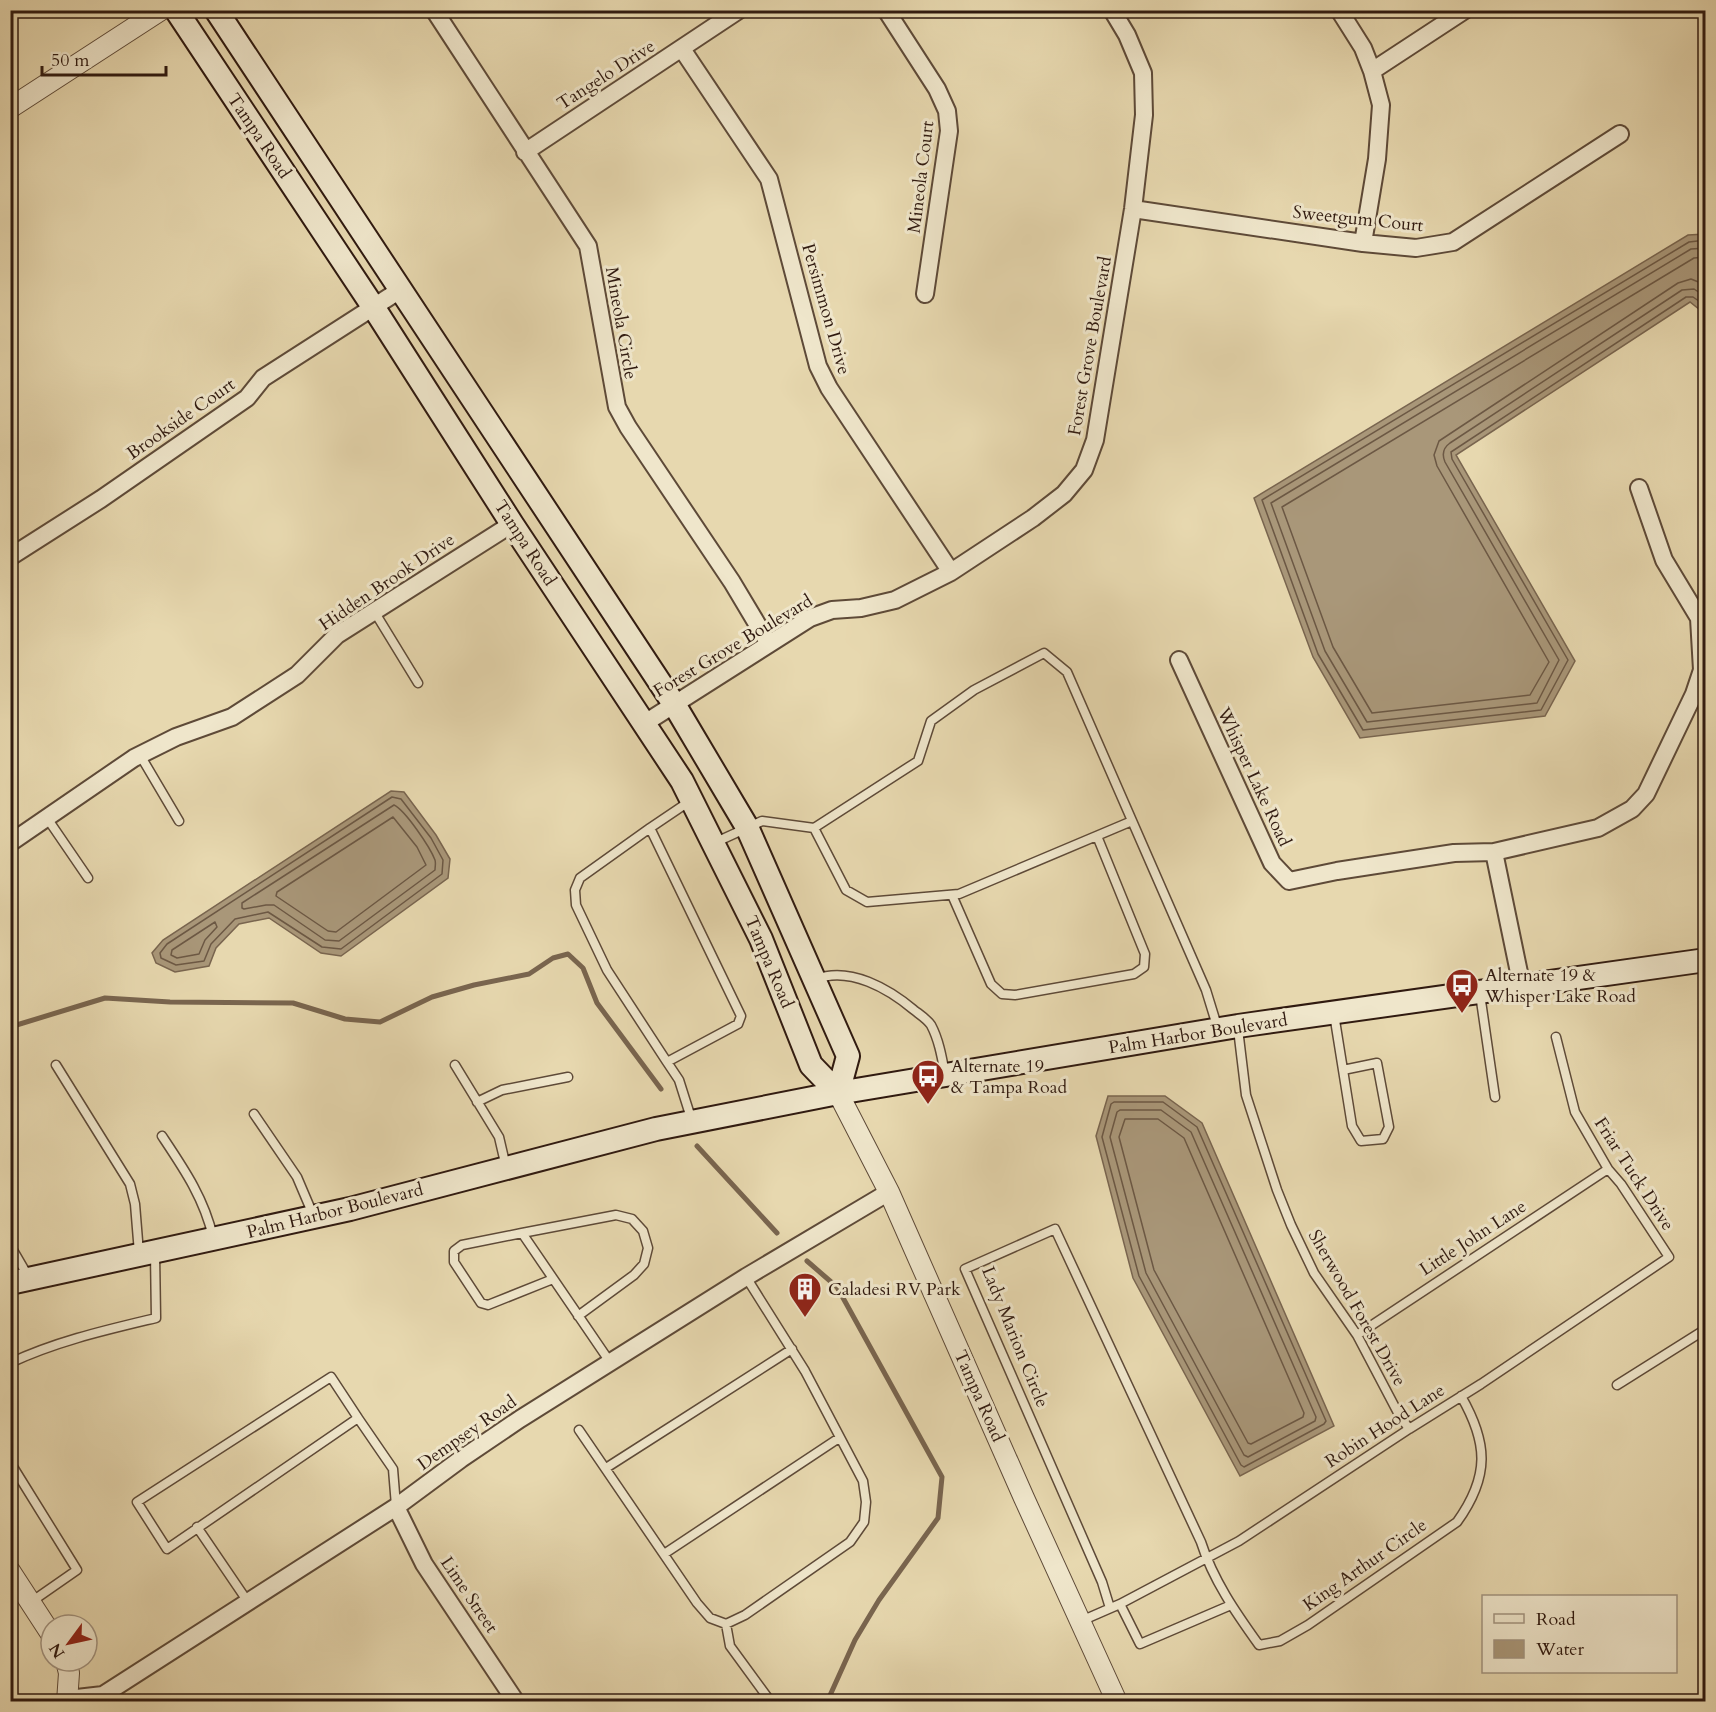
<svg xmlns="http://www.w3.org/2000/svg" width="1716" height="1712" viewBox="0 0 1716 1712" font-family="Cardo,serif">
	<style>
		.water { fill: #a99779; stroke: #79654f; stroke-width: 1.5 }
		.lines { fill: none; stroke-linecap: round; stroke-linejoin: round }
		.shore { stroke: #6c5844; stroke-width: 1.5 }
		.stream { stroke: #79654f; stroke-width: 5 }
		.service-casing { stroke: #5e4a38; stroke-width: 11 }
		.minor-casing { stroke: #5e4a38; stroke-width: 20 }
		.tertiary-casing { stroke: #5e4a38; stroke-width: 22 }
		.secondary-casing { stroke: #301a10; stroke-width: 26 }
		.service { stroke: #efe6cb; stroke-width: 8 }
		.minor { stroke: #efe6cb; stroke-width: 16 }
		.tertiary { stroke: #efe6cb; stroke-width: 20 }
		.secondary { stroke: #efe6cb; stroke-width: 22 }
		.labels { text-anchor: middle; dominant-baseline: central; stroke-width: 6; stroke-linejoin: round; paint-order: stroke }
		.street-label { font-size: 18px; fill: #301a10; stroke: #efe6cb }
		.poi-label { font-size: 18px; fill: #301a10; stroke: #efe6cb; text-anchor: start }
	</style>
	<rect width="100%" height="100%" fill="#e7d8af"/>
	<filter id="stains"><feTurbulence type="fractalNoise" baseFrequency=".00333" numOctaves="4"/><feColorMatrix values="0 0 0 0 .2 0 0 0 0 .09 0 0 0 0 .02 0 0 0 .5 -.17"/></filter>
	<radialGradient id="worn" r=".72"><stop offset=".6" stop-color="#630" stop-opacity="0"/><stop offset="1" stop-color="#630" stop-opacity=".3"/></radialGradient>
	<path class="water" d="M1705,234V314L1690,302L1456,455L1575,661L1545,716L1360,738L1313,657L1254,498L1688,235Z
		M391,791L404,792L436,835L450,859L448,878L341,956L321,953L269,918L239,924L216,948L209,966L175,972L156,963L152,953L163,940Z
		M1108,1096H1165L1202,1123L1334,1426L1240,1476L1133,1278L1096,1136Z"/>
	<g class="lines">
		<path class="shore" d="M1706,240L1689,242L1262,500L1318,654L1363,730L1541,710L1568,660L1452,459L1451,452L1686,297H1693L1706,306
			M1706,248L1691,249L1271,503L1325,651L1367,722L1537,703L1559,660L1445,462C1442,455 1443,448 1450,443L1682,290L1694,289L1706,297
			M1706,257L1694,258L1282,507L1333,647L1372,713L1530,695L1549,662L1437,466L1434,455L1439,441L1678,283L1691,279L1706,285
			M392,797L401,799L431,838L443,860L442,874L341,949L322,947L268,912L235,919L211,944L204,961L176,965L161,958L160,953L167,944Z
			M394,805C405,810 430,847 435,860C436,864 435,866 435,870L339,941L325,940L274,905H266L244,909L242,908V903Z
			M393,817L417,847L426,865L336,932L328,931L276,896L277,892Z
			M215,922L217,927L205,940L199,954L177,958L171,955L172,950Z
			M1114,1102H1163L1197,1127L1326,1421L1324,1424L1244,1467L1241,1465L1139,1276L1102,1137L1111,1104Z
			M1120,1110H1161L1191,1132L1316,1417L1315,1421L1248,1457L1244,1455L1146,1273L1110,1137L1117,1112Z
			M1125,1119H1158L1184,1138L1304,1413L1303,1417L1251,1444L1248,1443L1154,1270L1119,1137Z"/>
		<path class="stream" d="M10,1027L105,998L170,1002L293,1003L345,1019L380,1022L432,997L474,985L529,974L553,958L568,954L583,968L597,1003L661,1089
			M697,1146L777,1233
			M807,1261L837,1287L942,1477L938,1518L879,1600L855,1640L827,1702"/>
		<defs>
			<path id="service" d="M374,611L418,683
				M140,755L179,821
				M690,801L650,828L741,1016L738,1024L667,1062L679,1080L692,1121
				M47,818L88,878
				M650,828L580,878L575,890L576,905L607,970L667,1062
				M814,828L846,890L867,902L959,894L1132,821
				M714,843L762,821L814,828L918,761L931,721L974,690L1044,653L1067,672L1206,990L1218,1029
				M952,895L991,984L1002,994L1015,995L1134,974L1144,967L1145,954L1097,836
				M816,979C850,966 889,989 914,1010C919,1014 927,1019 931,1025C939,1040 942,1058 945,1074
				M1480,994L1495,1097
				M1334,1014L1352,1126L1361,1141L1383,1139L1389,1127L1377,1063L1343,1070
				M1238,1029L1246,1095L1277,1190L1291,1225L1314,1273L1357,1335L1397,1411L1409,1429
				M56,1065L130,1184L135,1204L139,1253
				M455,1065L499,1137L506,1167
				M477,1102L502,1090L568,1077
				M254,1114L297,1177L314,1217
				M162,1136C184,1169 204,1198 213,1237
				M522,1233L616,1215L632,1219L643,1231L648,1248L644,1264L634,1275L578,1316
				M10,1245L28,1276
				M553,1279L488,1305L481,1303L454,1262V1251L462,1245L522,1233L610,1362
				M1357,1335L1608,1169
				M10,1363C57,1341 106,1330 156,1318L155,1253
				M1617,1385L1706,1329
				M358,1418L331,1377L137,1502L167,1549L358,1418L393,1469L396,1506
				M579,1430L697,1603L710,1618L726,1624L745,1615L850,1542L864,1522L866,1502L863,1481L805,1371L746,1277
				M10,1462L77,1570L31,1602
				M606,1468L792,1349
				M197,1527L248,1602
				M664,1554L839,1438
				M1120,1604L1140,1644L1231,1605
				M1110,1608L1102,1582L965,1269L1055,1229L1201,1542C1213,1580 1236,1613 1259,1645L1280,1641L1308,1625L1457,1522C1490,1476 1488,1443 1461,1396
				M1081,1621L1120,1604L1239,1541L1409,1429L1481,1384L1669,1257L1621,1184L1608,1169L1575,1112L1556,1037
				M726,1624L730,1646L771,1702"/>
			<path id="minor" d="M434,10L588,246L617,407L628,427L732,582L769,644
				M886,10L937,89L947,111L949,131L925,294
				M1339,10L1363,48L1372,71L1381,105L1377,159L1363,243
				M682,49L769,179L818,366L829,388L951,572
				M1372,71L1465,10
				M525,152L739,10
				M1133,209L1363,243L1416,248L1453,242L1620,134
				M10,557L101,499L247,398L263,378L400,290
				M1179,660L1272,863L1289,881L1337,871L1454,853L1494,852L1598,828L1632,809L1646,794L1694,694L1702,670L1699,618L1664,560L1639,488
				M645,723L810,618L832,610L861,608L895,600L951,572L1033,518L1064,494L1084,470L1095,440L1133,209L1144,115L1143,73L1127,35L1112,10
				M10,843L134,758L176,737L232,717L297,675L337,635L512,524
				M1494,852L1522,987
				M396,1507L424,1564L516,1702
				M68,1699L103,1695L396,1507L461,1459L520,1419L746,1277L889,1192"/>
			<path id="tertiary" d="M10,108L161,10
				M838,1093L889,1192L1024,1498L1117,1702
				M10,1571L51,1634
				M66,1661L69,1673L67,1702"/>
			<path id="secondary" d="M176,10L374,308L512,524L682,781L761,939L811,1065L838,1093
				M216,10L674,704L747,827L848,1056L838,1093
				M10,1283L350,1209L656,1129L838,1093L1238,1026L1706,960"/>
		</defs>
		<use href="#service" class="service-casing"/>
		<use href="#minor" class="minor-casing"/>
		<use href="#tertiary" class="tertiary-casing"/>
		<use href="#secondary" class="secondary-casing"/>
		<use href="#service" class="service"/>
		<use href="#minor" class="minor"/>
		<use href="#tertiary" class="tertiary"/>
		<use href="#secondary" class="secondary"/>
	</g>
	<defs>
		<symbol id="bus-pin" viewBox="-11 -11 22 30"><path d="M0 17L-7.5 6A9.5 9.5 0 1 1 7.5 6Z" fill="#8f2418" stroke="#efe6cb"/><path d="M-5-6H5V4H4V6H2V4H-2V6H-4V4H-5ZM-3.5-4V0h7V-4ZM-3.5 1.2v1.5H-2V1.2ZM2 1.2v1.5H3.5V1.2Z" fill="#fff"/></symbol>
		<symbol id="building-pin" viewBox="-11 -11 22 30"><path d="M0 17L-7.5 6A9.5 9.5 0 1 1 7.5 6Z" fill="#8f2418" stroke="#efe6cb"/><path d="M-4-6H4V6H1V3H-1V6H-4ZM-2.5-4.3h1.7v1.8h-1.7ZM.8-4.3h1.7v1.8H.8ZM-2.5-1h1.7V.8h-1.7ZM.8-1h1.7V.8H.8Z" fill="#fff"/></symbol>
	</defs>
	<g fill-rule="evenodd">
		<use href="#bus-pin" x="1443" y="966" width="38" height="52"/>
		<use href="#bus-pin" x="909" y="1057" width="38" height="52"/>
		<use href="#building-pin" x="786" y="1270" width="38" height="52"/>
	</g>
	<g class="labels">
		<g class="street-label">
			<text transform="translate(606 75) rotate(-33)">Tangelo Drive</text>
			<text transform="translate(259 136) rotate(56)">Tampa Road</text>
			<text transform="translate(921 177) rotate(-83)">Mineola Court</text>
			<text transform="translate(1358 219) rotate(6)">Sweetgum Court</text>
			<text transform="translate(826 309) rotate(74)">Persimmon Drive</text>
			<text transform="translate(621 323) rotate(80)">Mineola Circle</text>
			<text transform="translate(1090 346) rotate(-80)">Forest Grove Boulevard</text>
			<text transform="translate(181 419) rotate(-35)">Brookside Court</text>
			<text transform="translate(525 543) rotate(57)">Tampa Road</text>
			<text transform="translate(387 582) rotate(-34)">Hidden Brook Drive</text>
			<text transform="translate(733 646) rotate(-31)">Forest Grove Boulevard</text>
			<text transform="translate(1254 777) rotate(65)">Whisper Lake Road</text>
			<text transform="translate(769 962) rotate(67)">Tampa Road</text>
			<text transform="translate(1198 1034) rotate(-9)">Palm Harbor Boulevard</text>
			<text transform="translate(1634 1174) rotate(57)">Friar Tuck Drive</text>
			<text transform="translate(335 1211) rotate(-14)">Palm Harbor Boulevard</text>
			<text transform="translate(1473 1238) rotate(-33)">Little John Lane</text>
			<text transform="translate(1357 1308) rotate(60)">Sherwood Forest Drive</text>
			<text transform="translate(1015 1337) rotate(68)">Lady Marion Circle</text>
			<text transform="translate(979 1396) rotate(66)">Tampa Road</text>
			<text transform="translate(1385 1426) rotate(-33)">Robin Hood Lane</text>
			<text transform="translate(467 1433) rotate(-35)">Dempsey Road</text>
			<text transform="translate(1365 1565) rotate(-35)">King Arthur Circle</text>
			<text transform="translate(469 1595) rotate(56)">Lime Street</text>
		</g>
		<g class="poi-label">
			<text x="1485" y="975">Alternate 19 &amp;<tspan x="1485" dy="21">Whisper Lake Road</tspan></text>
			<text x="951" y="1066">Alternate 19<tspan x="951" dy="21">&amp; Tampa Road</tspan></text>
			<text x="828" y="1289">Caladesi RV Park</text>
		</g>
	</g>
	<rect width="1716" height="1712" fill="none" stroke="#e7d8af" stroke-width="36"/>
	<rect x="12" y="12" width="1692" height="1688" fill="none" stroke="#301a10" stroke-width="3"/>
	<rect x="18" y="18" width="1680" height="1676" fill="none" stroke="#301a10" stroke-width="1.5"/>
	<rect x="1482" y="1595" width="195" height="78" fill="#efe6cb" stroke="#a39480" stroke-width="1.5"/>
	<rect x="1494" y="1614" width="30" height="9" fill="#efe6cb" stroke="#a39480" stroke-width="1.5"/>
	<text x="1536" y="1625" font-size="18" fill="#301a10">Road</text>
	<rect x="1494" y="1640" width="30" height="18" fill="#a99779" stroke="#a39480" stroke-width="1.5"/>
	<text x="1536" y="1655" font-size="18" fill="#301a10">Water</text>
	<g transform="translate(69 1643) rotate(237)"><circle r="28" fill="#efe6cb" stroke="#a39480" stroke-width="1.5"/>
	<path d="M0-4.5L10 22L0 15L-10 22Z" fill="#8f2418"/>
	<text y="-9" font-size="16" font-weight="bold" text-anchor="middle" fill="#301a10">N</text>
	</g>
	<path d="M42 66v9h124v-9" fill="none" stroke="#301a10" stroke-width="3"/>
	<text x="51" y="66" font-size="18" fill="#301a10" stroke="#efe6cb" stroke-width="4.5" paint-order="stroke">50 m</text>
	<rect width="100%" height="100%" filter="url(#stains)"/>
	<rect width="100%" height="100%" fill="url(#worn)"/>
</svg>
